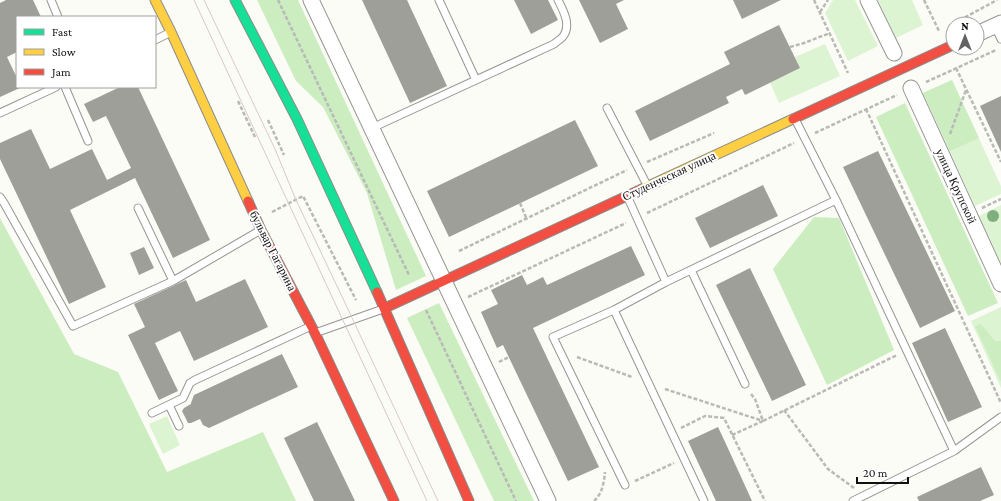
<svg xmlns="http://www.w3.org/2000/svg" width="1001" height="501" viewBox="0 0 1001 501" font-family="'Crimson Pro',serif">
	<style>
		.green { fill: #ddf4d3 }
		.forest { fill: #cbedc0 }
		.building { fill: #9f9f9a }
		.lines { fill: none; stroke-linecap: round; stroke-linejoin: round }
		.lane-casing { stroke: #969693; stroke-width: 9 }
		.street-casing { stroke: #969693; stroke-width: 17 }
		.fast-casing { stroke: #8c8d8a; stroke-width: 11 }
		.slow-casing { stroke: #8c8d8a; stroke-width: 11 }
		.jam-casing { stroke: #8c8d8a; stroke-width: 11 }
		.path { stroke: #b9b9b8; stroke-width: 2.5; stroke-dasharray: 4 2; stroke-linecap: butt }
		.lane { stroke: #fefffe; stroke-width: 7 }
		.street { stroke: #fefffe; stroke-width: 15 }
		.fast { stroke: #16e098; stroke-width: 9 }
		.slow { stroke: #ffcf43; stroke-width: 9 }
		.jam { stroke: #f24e42; stroke-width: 9 }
		.tram { stroke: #dac9c3; stroke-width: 1 }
		.tree { fill: #7fae7f }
		.labels { text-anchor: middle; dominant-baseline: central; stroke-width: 4; stroke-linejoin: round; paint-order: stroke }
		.street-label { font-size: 12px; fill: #101010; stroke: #fff }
	</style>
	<rect width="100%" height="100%" fill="#fbfcf5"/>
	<path class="green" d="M833,0H855L878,46L848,61L825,13Z
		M878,0H912L923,25L896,38Z
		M825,44L840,76L779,103L770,83L800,68L795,57Z
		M952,80L1001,186V194L975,206L923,93Z
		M1001,205V263L979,216Z
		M1001,307V388L971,321Z
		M167,416L180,445L163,454L149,424Z"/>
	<path class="forest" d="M257,0H298L426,276L396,290L367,193L323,107L296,81Z
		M952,80L979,138L950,151L923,93Z
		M905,103L998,303L968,316L876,117Z
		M814,217L839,218L894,350L827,385L773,269Z
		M0,218L74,354L118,372L167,472L263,432L296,501H0Z
		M439,303L534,501H494L407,318Z
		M981,324L995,341H1001V382L975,326Z"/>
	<path class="building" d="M6,0H33L41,17H17V52L7,57L17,78V87H22L0,97V3Z
		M362,0H407L447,86L410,103Z
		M514,0H548L558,20L531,34Z
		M579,0H624L616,4L628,29L600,43Z
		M733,0H781L742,19Z
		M779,25L800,68L745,95L742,89L726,97L729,103L650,141L635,111L730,64L724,52Z
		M120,87H138L210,240L173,258L135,178L70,210L106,287L69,304L0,159V143L31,129L50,169L92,149L107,180L131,168L106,116L93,122L84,104Z
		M1001,96V152L980,106Z
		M575,120L598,166L449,237L427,191Z
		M878,151L955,311L920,328L843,167Z
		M763,185L778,216L710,248L695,218Z
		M631,246L645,275L533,328L599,467L568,481L503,345L497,348L481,312L498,304L491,290L522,275L527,285L543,277L547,285Z
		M144,247L154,268L139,275L130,253Z
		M750,268L806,385L772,401L716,285Z
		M245,279L268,327L194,361L180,331L155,343L178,391L159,400L128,335L145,327L134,304L186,280L196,302Z
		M945,328L982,407L948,422L912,343Z
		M282,354L298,387L209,428L203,425L200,419L191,423H188L182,411L184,408L191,404V403L194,395Z
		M317,422L355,501H314L284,438Z
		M718,427L726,444L752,501H716L688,441Z
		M981,467L994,495L980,501H919L917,497Z"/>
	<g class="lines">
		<defs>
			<path id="lane" d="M51,0L58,17
				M439,0L476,80
				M995,26L1001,39
				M155,40L169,33
				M65,87L88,141
				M607,108L647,185
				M0,113L56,87
				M795,119L836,200L954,451L1001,417
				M372,128L554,44C557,41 562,39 564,35C571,24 563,10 558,0
				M0,197L4,203L73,326L173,281L259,231
				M138,208L173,281
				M691,270L745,384
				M666,282L836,200
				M614,310L704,501
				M318,332L383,309
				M169,405L179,426
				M152,413L183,398L190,383L195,380L309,327
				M625,485L553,337L614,310L666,282L628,198
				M853,501L954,451"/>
			<path id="street" d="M311,0L548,501
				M868,0L894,53
				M977,34L1001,23
				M911,88L1001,284"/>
			<path id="fast" d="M235,0L297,119L377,292"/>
			<path id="slow" d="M155,0L171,32L248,201
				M642,189L793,119"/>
			<path id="jam" d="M793,119L953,45
				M248,201L261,230L315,333L394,501
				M377,292L469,501
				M385,308L642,189"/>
		</defs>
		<use href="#lane" class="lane-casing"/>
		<use href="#street" class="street-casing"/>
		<use href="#fast" class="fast-casing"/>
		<use href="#slow" class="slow-casing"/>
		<use href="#jam" class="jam-casing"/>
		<path class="path" d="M278,0L409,275
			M814,0L848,73
			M924,0L939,31
			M820,12L828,0
			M949,26L997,0
			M790,47L804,43L830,33
			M956,68L1001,162
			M926,82L996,50
			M238,101L255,137
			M866,109L1001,403
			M268,120L284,155
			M815,133L897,95
			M950,134L966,90
			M647,162L714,133
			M520,203L527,220
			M982,208L1001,199
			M272,212L303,196L356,300
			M647,213L794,143
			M459,251L627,170
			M468,297L626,223
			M426,310L516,501
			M577,357L632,377
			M499,362L509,357
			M665,389L763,421
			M751,394L755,399L763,421L897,355
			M784,410L828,469L854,488
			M681,428L705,416L724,418L765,501
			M732,435L763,421
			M635,481L674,463
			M594,501C602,494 604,483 605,472"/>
		<use href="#lane" class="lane"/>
		<use href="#street" class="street"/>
		<use href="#fast" class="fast"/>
		<use href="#slow" class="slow"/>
		<use href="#jam" class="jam"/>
		<path class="tram" d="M194,0L427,501
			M204,0L275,149L296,200L346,305L438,501"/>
	</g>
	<circle class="tree" cx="993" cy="216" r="6"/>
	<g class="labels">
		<g class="street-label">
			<text transform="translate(669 176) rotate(-25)">Студенческая улица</text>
			<text transform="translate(956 186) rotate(65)">улица Крупской</text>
			<text transform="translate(273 251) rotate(63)">бульвар Гагарина</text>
		</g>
	</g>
	<rect x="16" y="16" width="140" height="72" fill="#ffffff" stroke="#9f9f9f"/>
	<rect x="24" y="29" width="20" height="6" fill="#16e098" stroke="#9f9f9f"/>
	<text x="52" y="36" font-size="12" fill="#101010">Fast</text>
	<rect x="24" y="49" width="20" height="6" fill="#ffcf43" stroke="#9f9f9f"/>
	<text x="52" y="56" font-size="12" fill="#101010">Slow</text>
	<rect x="24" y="69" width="20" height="6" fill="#f24e42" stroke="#9f9f9f"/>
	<text x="52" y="76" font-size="12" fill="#101010">Jam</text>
	<g transform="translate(965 36)"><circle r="19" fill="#ffffff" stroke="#9f9f9f"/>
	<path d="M0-3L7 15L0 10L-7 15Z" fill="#626360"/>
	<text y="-6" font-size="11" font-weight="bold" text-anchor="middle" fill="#101010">N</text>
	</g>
	<path d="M857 477v6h51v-6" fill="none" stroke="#101010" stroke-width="2"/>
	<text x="863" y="477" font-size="12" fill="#101010" stroke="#ffffff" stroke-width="3" paint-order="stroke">20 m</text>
</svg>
